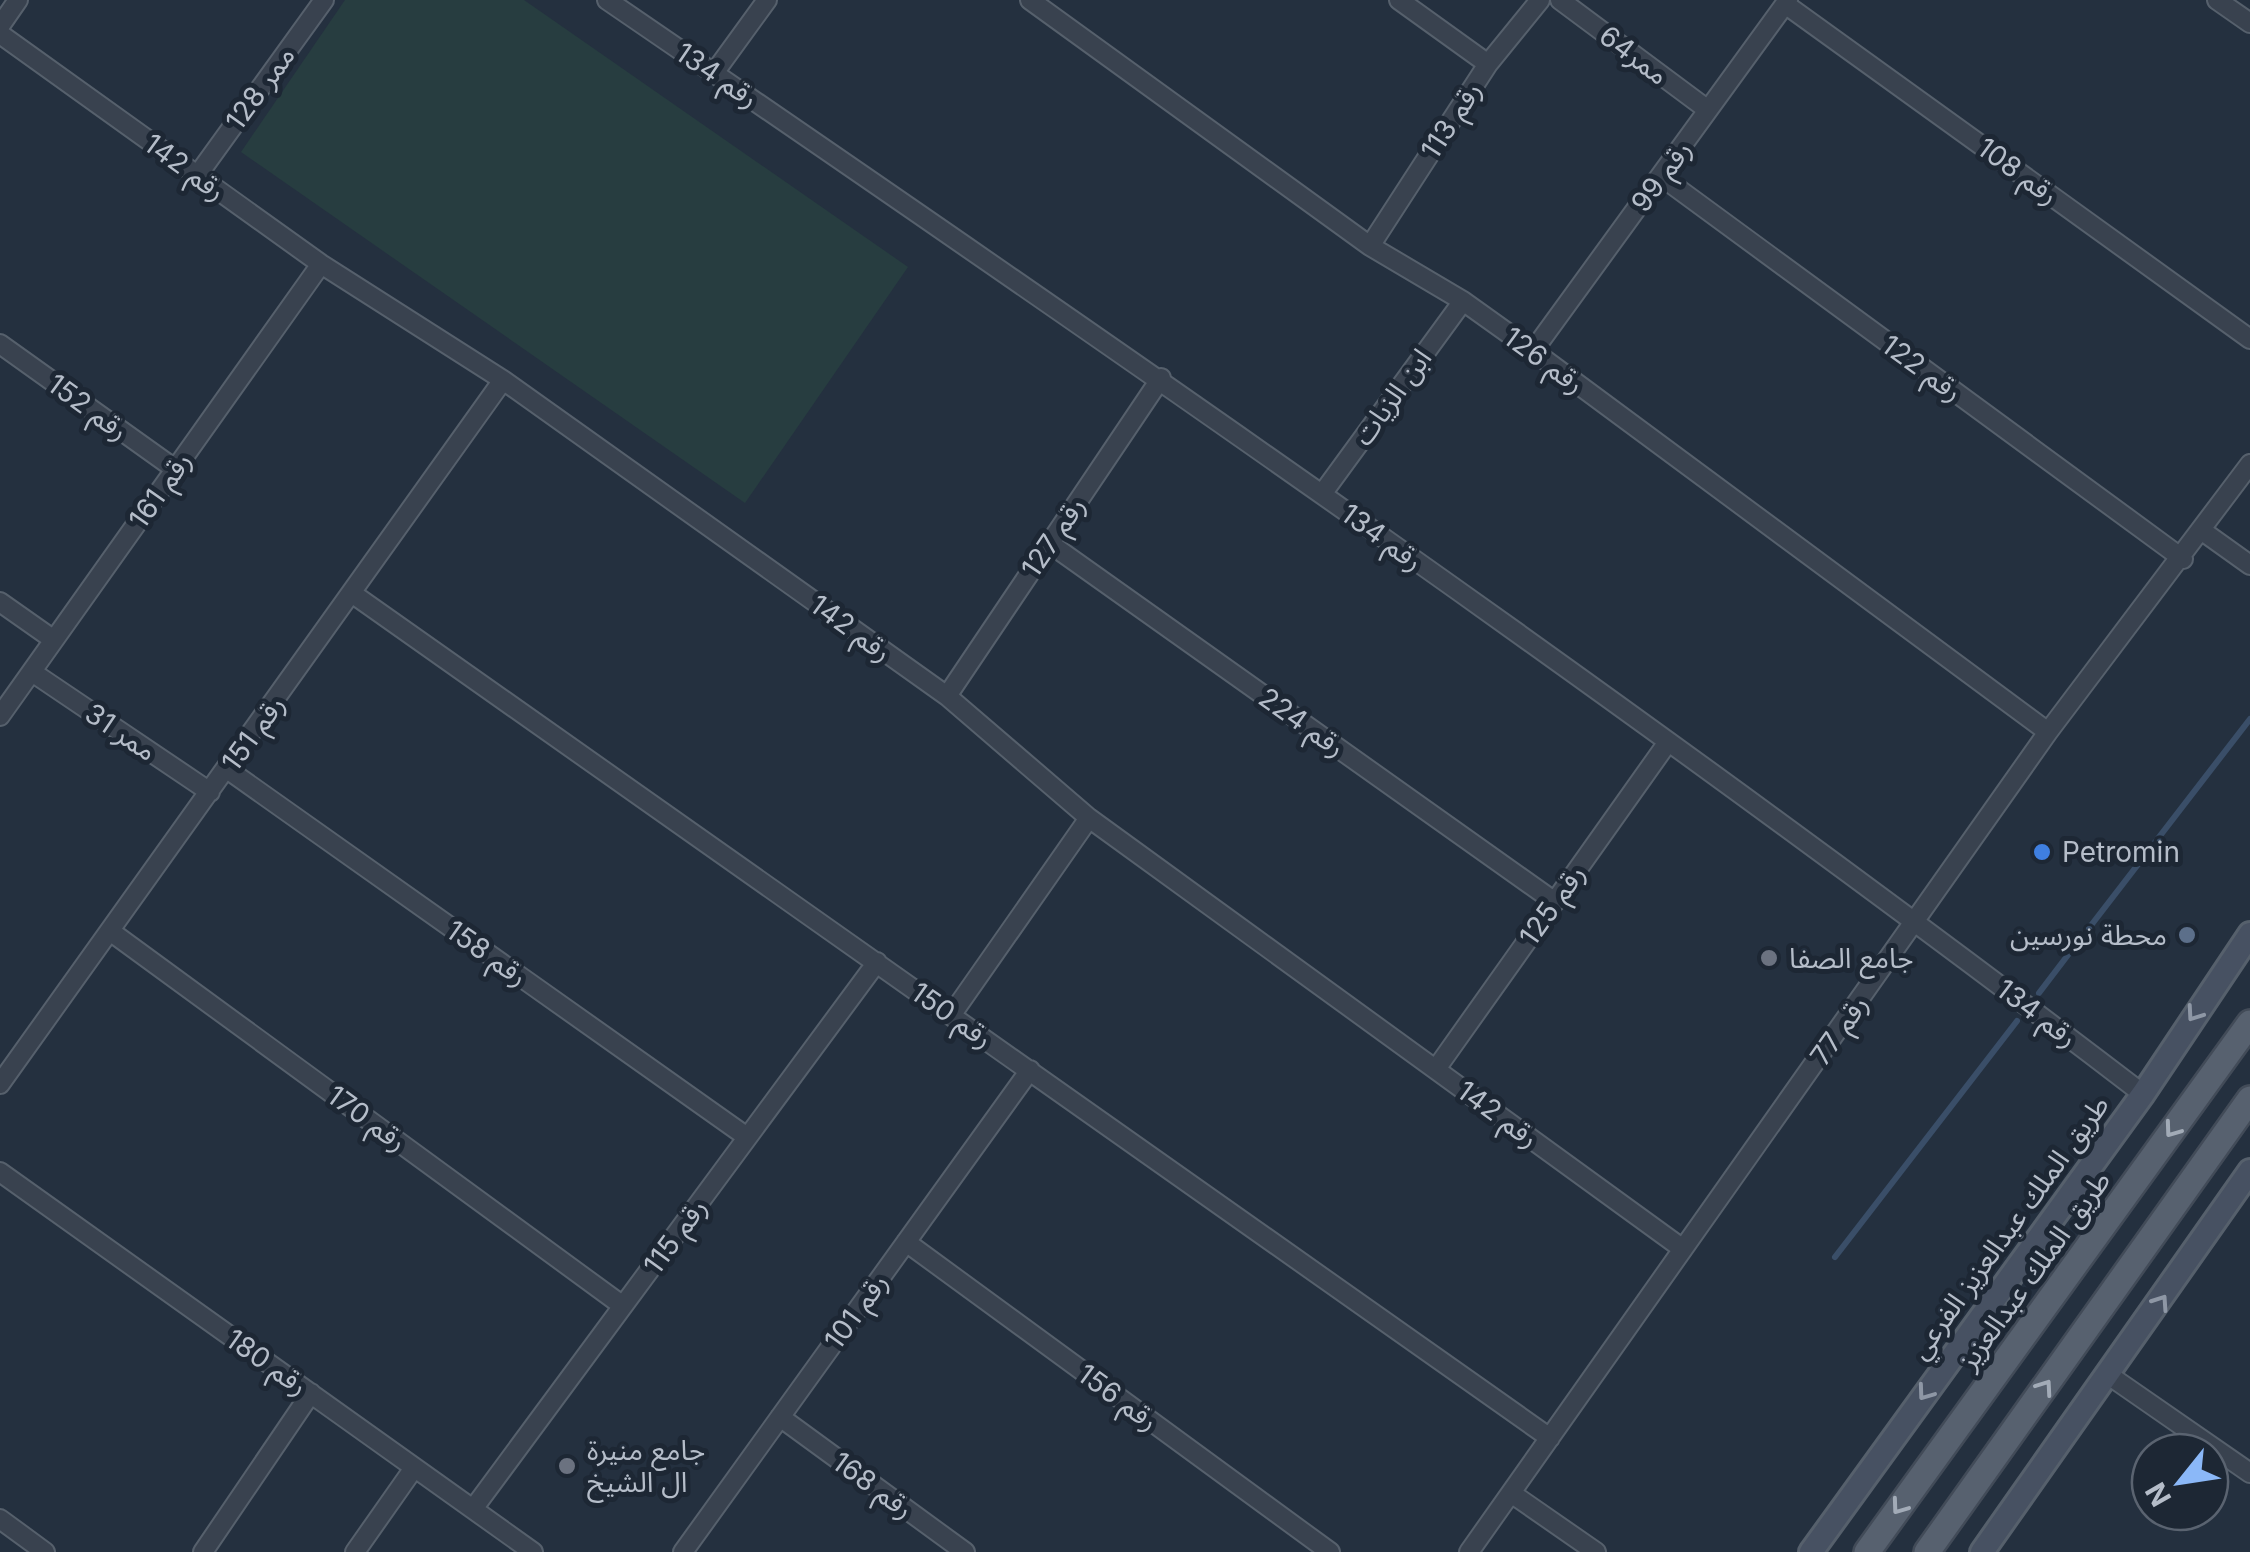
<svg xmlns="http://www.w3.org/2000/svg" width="2250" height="1552" viewBox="0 0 2250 1552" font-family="Inter,'Noto Sans Arabic',sans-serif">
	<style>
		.green { fill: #273d40 }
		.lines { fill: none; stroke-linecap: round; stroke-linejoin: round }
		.stream { stroke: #3a4e68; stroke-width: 6 }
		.minor-casing { stroke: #56606c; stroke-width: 22 }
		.secondary-casing { stroke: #56606c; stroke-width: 28 }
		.primary-casing { stroke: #424b58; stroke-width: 30 }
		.minor { stroke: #39424f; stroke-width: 18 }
		.secondary { stroke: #475162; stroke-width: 22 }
		.primary { stroke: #57616f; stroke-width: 25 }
		.oneway { stroke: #8e97a5 }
		.oneway2 { stroke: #a2abb7 }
		.shop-dot { fill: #3f7fe0; stroke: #1d2734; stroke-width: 4 }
		.service-dot { fill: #5c6f8a; stroke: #1d2734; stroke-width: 4 }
		.worship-dot { fill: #6b7280; stroke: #1d2734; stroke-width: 4 }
		.labels { text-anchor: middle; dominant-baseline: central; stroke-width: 10; stroke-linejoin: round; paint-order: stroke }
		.street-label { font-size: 28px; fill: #b5bdc9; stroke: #1d2734 }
		.poi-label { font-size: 28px; fill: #b5bdc9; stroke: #1d2734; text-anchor: start }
	</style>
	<rect width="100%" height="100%" fill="#24303f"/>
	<path class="green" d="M345,0H524L908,267L745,503L241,152Z"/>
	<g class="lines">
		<path class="stream" d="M2089,928L2250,719
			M2039,993L2074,947
			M1835,1257L2017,1021"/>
		<defs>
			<path id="minor" d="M607,0C1126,355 1643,712 2143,1094
				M1030,0L1370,246L1463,301L1533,351L2048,732
				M1399,0L1488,64
				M1560,0L1708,110
				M2217,0L2250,23
				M1785,4L2250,339
				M0,26L18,0
				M0,34L321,264L503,380L947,696L1089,818L1683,1249
				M714,73L767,0
				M197,176L324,0
				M1662,177L2183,559
				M1370,246L1488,64L1540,0
				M0,344L175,469
				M1533,351L1788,0
				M1322,494L1463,301
				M2201,530L2250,565
				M1049,543L1555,902
				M353,594L1550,1438
				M0,602L54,640
				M32,672L210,792
				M947,696L1161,378
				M0,716L321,264
				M227,769L747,1137
				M110,931L623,1306
				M952,1014L1089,818
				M1436,1069L1668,742
				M0,1084L503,380
				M0,1172L533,1552
				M906,1242L1330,1552
				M2110,1376L2250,1473
				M780,1417L965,1552
				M1511,1493L1596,1552
				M473,1509L877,962
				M0,1519L45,1552
				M203,1552L311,1393
				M355,1552L414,1468
				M683,1552L1030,1070
				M1469,1552L2048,732L2250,464"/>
			<path id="secondary" d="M1811,1552L2143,1094L2250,934
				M1982,1552L2250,1171"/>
			<path id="primary" d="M1867,1552L2250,1023
				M1927,1552L2250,1099"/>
		</defs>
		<use href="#minor" class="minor-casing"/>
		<use href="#secondary" class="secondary-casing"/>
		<use href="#primary" class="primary-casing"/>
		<use href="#minor" class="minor"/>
		<use href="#secondary" class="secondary"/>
		<use href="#primary" class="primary"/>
	</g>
	<defs><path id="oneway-chevron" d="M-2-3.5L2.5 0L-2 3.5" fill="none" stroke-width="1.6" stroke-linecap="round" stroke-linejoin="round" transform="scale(2.5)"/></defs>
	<g class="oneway">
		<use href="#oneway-chevron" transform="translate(2194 1014) rotate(125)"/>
		<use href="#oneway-chevron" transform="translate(2161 1302) rotate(-56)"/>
		<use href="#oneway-chevron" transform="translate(1925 1393) rotate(126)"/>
	</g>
	<g class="oneway2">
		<use href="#oneway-chevron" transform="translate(2172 1130) rotate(126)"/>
		<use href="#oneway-chevron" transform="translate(2045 1387) rotate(-55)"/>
		<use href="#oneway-chevron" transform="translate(1899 1507) rotate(126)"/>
	</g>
	<circle class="shop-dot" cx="2042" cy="852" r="10"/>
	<circle class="service-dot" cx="2187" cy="935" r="10"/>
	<g class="worship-dot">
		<circle cx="1769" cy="958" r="10"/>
		<circle cx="567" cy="1466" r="10"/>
	</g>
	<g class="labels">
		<g class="street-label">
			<text transform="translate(1634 55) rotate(37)">ممر64</text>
			<text transform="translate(717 75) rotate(34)">رقم 134</text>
			<text transform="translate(260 88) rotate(-54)">ممر 128</text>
			<text transform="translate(1451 120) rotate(-57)">رقم 113</text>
			<text transform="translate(185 167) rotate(36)">رقم 142</text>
			<text transform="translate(2018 171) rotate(36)">رقم 108</text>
			<text transform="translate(1661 176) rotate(-54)">رقم 99</text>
			<text transform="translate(1544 360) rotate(36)">رقم 126</text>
			<text transform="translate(1922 368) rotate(36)">رقم 122</text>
			<text transform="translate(1392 397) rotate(-54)">ابن الزيات</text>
			<text transform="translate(88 407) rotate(36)">رقم 152</text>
			<text transform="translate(160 490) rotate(-55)">رقم 161</text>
			<text transform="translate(1053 537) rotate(-56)">رقم 127</text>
			<text transform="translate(1382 537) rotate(36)">رقم 134</text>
			<text transform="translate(851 628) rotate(36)">رقم 142</text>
			<text transform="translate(1302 722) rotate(35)">رقم 224</text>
			<text transform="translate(121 732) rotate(34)">ممر 31</text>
			<text transform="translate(253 733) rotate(-54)">رقم 151</text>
			<text transform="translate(1552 905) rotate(-55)">رقم 125</text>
			<text transform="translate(487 953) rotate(35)">رقم 158</text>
			<text transform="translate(2037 1013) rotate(37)">رقم 134</text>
			<text transform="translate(952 1015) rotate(35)">رقم 150</text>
			<text transform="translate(1839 1030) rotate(-55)">رقم 77</text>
			<text transform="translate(1498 1114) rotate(36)">رقم 142</text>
			<text transform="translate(367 1118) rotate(36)">رقم 170</text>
			<text transform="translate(2009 1227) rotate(-54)">طريق الملك عبدالعزيز الفرعي</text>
			<text transform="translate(675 1236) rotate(-54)">رقم 115</text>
			<text transform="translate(2034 1270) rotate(-54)">طريق الملك عبدالعزيز</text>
			<text transform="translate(856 1311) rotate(-54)">رقم 101</text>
			<text transform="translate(267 1362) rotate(35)">رقم 180</text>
			<text transform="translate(1118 1397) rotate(36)">رقم 156</text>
			<text transform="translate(873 1485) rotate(36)">رقم 168</text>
		</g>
		<g class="poi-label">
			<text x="2062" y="852">Petromin</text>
			<text x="2167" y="935" text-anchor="end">محطة نورسين</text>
			<text x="1789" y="958">جامع الصفا</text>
			<text x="587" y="1450">جامع منيرة<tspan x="587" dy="32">ال الشيخ</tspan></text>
		</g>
	</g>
	<g transform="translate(2180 1482) rotate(240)"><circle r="48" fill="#1d2734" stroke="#5a6370" stroke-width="2.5"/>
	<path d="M0-8L18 38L0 25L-18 38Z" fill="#8bb8f8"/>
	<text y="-15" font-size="28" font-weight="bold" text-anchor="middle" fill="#b5bdc9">N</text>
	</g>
</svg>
